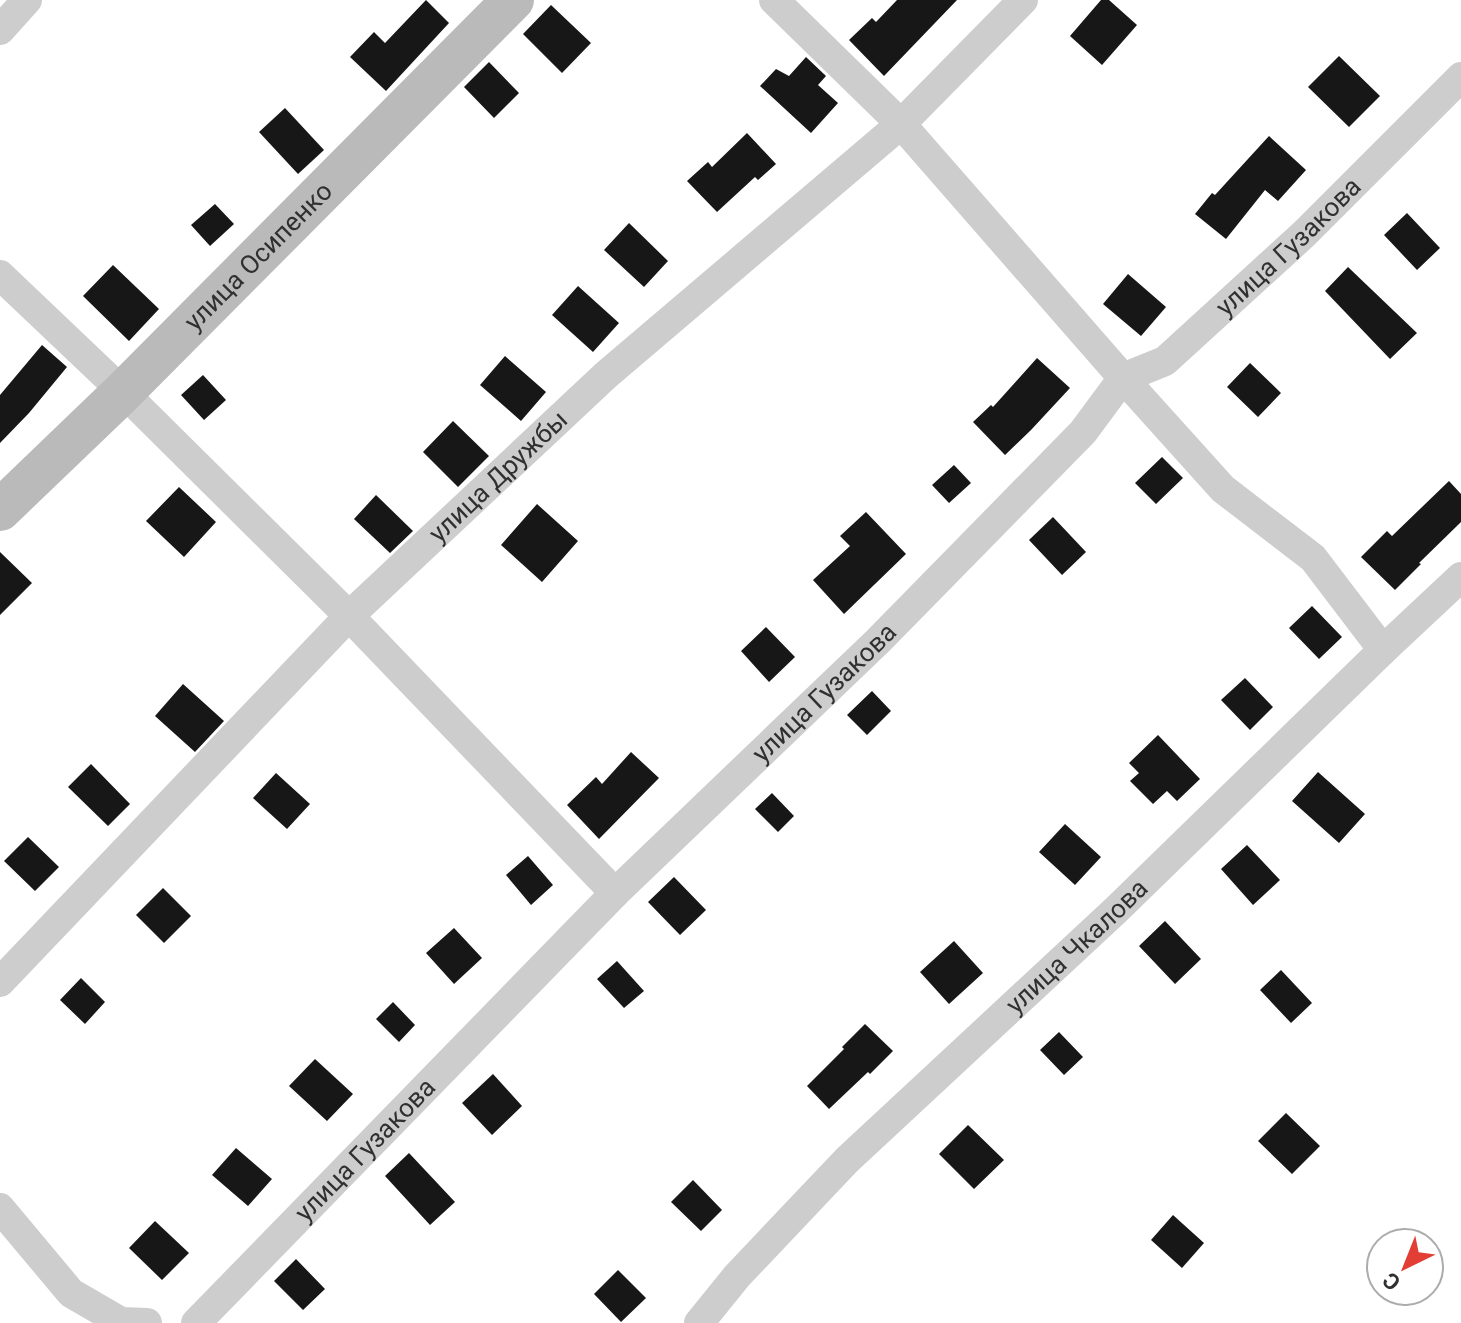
<svg xmlns="http://www.w3.org/2000/svg" width="1461" height="1323" viewBox="0 0 1461 1323" font-family="Roboto,sans-serif">
	<style>
		.building { fill: #171717 }
		.lines { fill: none; stroke-linecap: round; stroke-linejoin: round }
		.street { stroke: #cdcdcd; stroke-width: 30 }
		.secondary { stroke: #bababa; stroke-width: 42 }
		.labels { text-anchor: middle; dominant-baseline: central; stroke-width: 8; stroke-linejoin: round; paint-order: stroke }
		.street-label { font-size: 26px; fill: #303030; stroke: #fff }
	</style>
	<rect width="100%" height="100%" fill="#fff"/>
	<path class="building" d="M426,0L449,23L386,91L350,57L374,32L385,43Z
		M897,0H957L884,76L849,40L872,18L876,22Z
		M1101,0H1109L1137,25L1102,65L1070,36Z
		M551,5L591,43L562,73L523,34Z
		M1339,56L1380,96L1349,127L1308,87Z
		M806,57L826,76L818,85L838,103L811,133L760,86L776,69L789,76Z
		M489,62L519,93L494,118L464,87Z
		M285,108L324,150L298,174L259,132Z
		M747,133L776,164L758,180L755,177L717,212L687,181L708,162L712,167Z
		M1269,136L1306,170L1278,201L1265,190L1226,239L1195,214L1212,193L1215,195Z
		M215,204L234,224L210,246L191,225Z
		M1407,213L1440,248L1417,270L1384,235Z
		M629,223L668,261L644,287L604,250Z
		M113,265L159,309L129,341L83,296Z
		M1348,267L1417,333L1390,359L1325,291Z
		M1128,274L1166,307L1141,336L1103,304Z
		M578,286L619,323L593,352L552,315Z
		M42,345L67,367L29,413L0,443V395Z
		M505,356L546,392L521,421L480,385Z
		M1037,358L1070,388L1031,430L1005,455L973,422L991,405L993,407Z
		M1250,363L1281,393L1258,417L1227,387Z
		M203,375L226,400L204,420L181,395Z
		M453,421L489,456L458,487L423,452Z
		M1162,457L1183,478L1156,504L1135,483Z
		M954,465L971,483L949,503L932,485Z
		M1449,481L1461,494V522L1419,563L1421,564L1395,590L1361,557L1387,531L1392,536Z
		M179,487L216,522L184,557L146,521Z
		M376,495L413,531L390,553L354,519Z
		M537,504L578,541L542,582L501,545Z
		M866,512L906,554L844,614L813,580L850,546L840,536Z
		M1053,517L1086,552L1062,575L1029,540Z
		M0,552L32,583L0,615Z
		M1312,606L1342,637L1319,659L1289,628Z
		M766,627L795,657L769,682L741,651Z
		M1245,678L1273,707L1250,730L1221,700Z
		M183,684L224,721L195,752L155,716Z
		M872,691L891,711L867,735L847,715Z
		M1158,735L1200,779L1177,801L1167,791L1153,804L1130,781L1139,773L1129,763Z
		M631,752L659,778L599,839L567,805L596,777L602,784Z
		M91,764L130,804L108,826L68,787Z
		M1318,772L1365,814L1339,843L1292,801Z
		M276,773L310,804L287,829L253,798Z
		M772,793L794,816L778,832L755,809Z
		M1065,824L1101,857L1075,885L1039,852Z
		M28,837L59,867L35,891L4,861Z
		M1247,845L1280,880L1253,905L1221,869Z
		M528,856L553,885L531,905L506,875Z
		M674,877L706,910L680,935L648,902Z
		M163,888L191,916L164,943L136,915Z
		M1165,921L1201,959L1175,984L1139,946Z
		M454,928L482,958L454,984L426,953Z
		M954,941L983,973L949,1004L920,972Z
		M617,961L644,991L624,1008L597,979Z
		M1281,970L1312,1003L1291,1023L1260,990Z
		M81,978L105,1002L85,1024L60,1000Z
		M393,1002L415,1025L399,1042L376,1019Z
		M865,1024L893,1051L870,1074L868,1072L829,1109L807,1086L844,1049L842,1047Z
		M1059,1032L1083,1057L1064,1075L1040,1050Z
		M315,1059L353,1094L327,1121L289,1086Z
		M493,1074L522,1106L492,1135L462,1103Z
		M1286,1113L1320,1146L1292,1174L1258,1141Z
		M968,1125L1004,1160L974,1189L939,1154Z
		M236,1148L272,1179L248,1206L212,1175Z
		M409,1153L455,1202L430,1225L385,1176Z
		M693,1180L722,1210L701,1231L671,1202Z
		M1173,1215L1204,1243L1182,1268L1151,1240Z
		M155,1221L189,1253L162,1280L129,1248Z
		M296,1259L325,1289L303,1310L274,1281Z
		M618,1270L646,1298L621,1322L594,1294Z"/>
	<g class="lines">
		<g class="street">
			<path d="M774,0L901,124L1123,378L1223,489L1313,558L1383,650"/>
			<path d="M0,30L27,0"/>
			<path d="M0,275L123,392L349,616L615,893"/>
			<path id="s1" d="M0,982L349,616L606,375L901,124L1023,0"/>
			<path d="M0,1208L71,1293L121,1322L147,1323"/>
			<path id="s2" d="M196,1323L615,893L878,641L1083,432L1123,378L1165,361L1304,234L1461,77"/>
			<path id="s3" d="M699,1323L737,1276L847,1160L1116,910L1383,650L1461,577"/>
		</g>
		<path class="secondary" id="s4" d="M0,510L123,392L513,0"/>
	</g>
	<g class="labels">
		<g class="street-label">
			<text stroke="none"><textPath href="#s2" startOffset="1538">улица Гузакова</textPath></text>
			<text stroke="none"><textPath href="#s4" startOffset="362">улица Осипенко</textPath></text>
			<text stroke="none"><textPath href="#s1" startOffset="710">улица Дружбы</textPath></text>
			<text stroke="none"><textPath href="#s2" startOffset="890">улица Гузакова</textPath></text>
			<text stroke="none"><textPath href="#s3" startOffset="534">улица Чкалова</textPath></text>
			<text stroke="none"><textPath href="#s2" startOffset="242">улица Гузакова</textPath></text>
		</g>
	</g>
	<g transform="translate(1405 1267) rotate(223)"><circle r="38" fill="#ffffff" stroke="#acacac" stroke-width="2"/>
	<path d="M0-6L14 30L0 20L-14 30Z" fill="#e33e36"/>
	<text y="-12" font-size="22" font-weight="bold" text-anchor="middle" fill="#303030">С</text>
	</g>
</svg>
